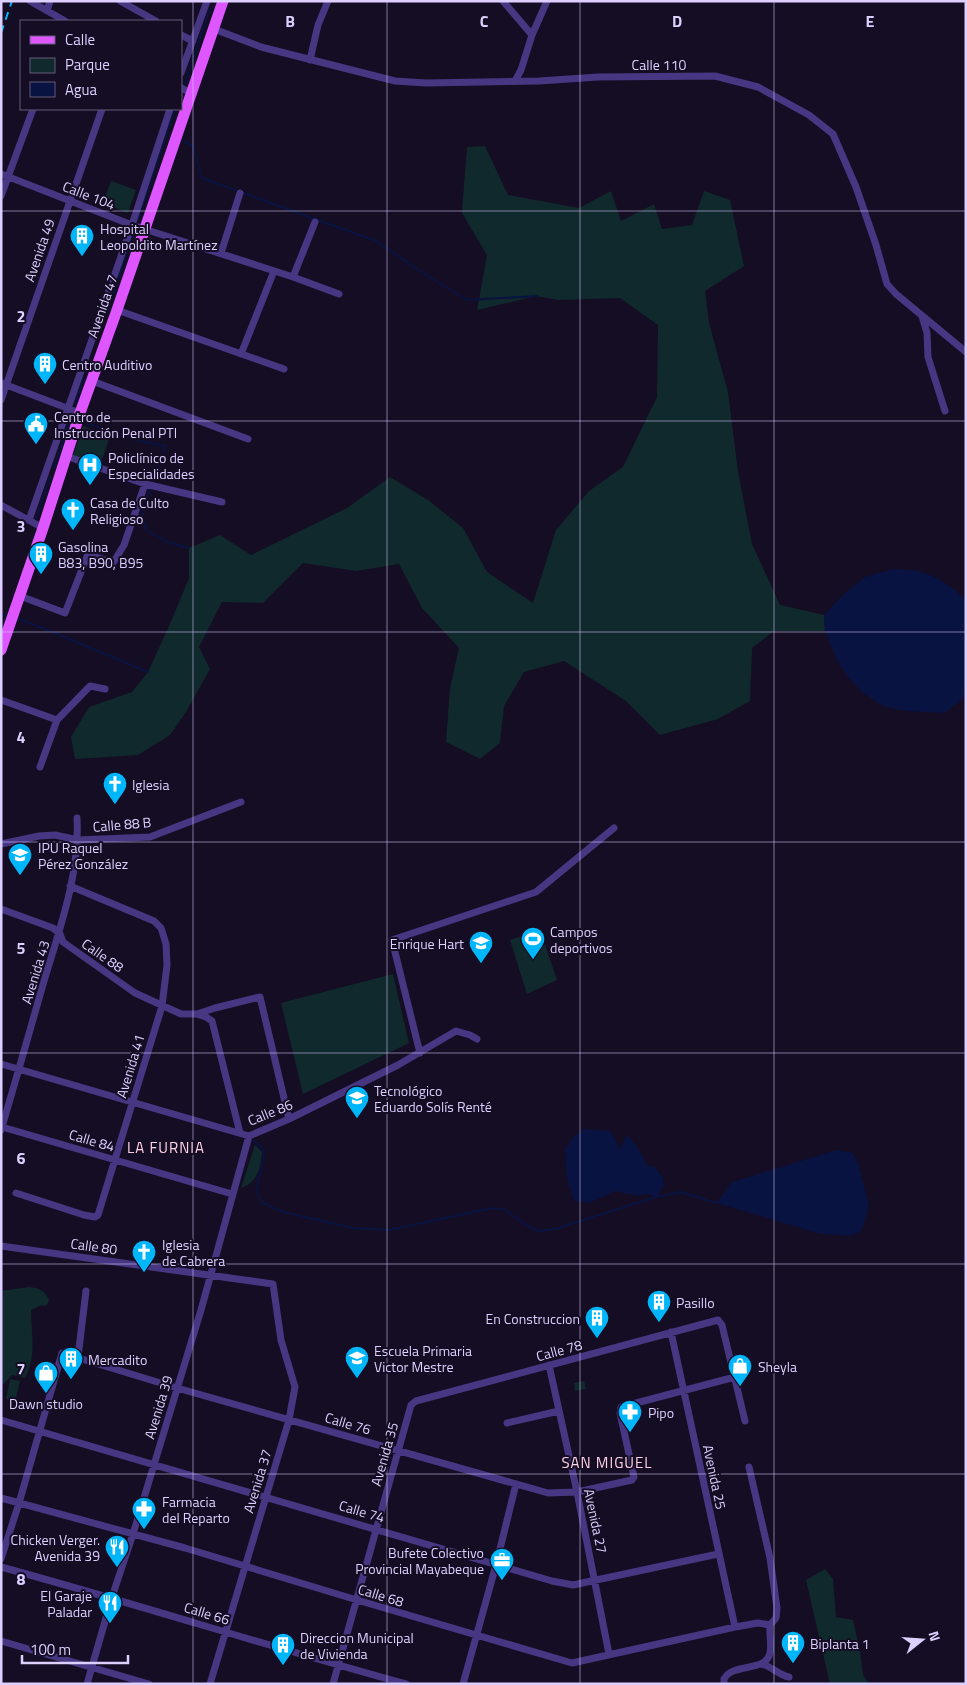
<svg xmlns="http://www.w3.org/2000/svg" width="967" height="1685" viewBox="0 0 967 1685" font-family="'Titillium Web',sans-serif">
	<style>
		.green { fill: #10292d }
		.water { fill: #081341 }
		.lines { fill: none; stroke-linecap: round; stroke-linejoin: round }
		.stream { stroke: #081341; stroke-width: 2 }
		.street { stroke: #473783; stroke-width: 7 }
		.primary { stroke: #dd56ff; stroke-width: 11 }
		.rail { stroke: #00b6fa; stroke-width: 2; stroke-dasharray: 8 6; stroke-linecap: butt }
		.grid { fill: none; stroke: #ddcfff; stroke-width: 1; stroke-opacity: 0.55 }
		.labels { text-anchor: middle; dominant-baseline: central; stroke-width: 4; stroke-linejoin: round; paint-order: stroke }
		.street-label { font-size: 14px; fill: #ddcfff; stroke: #150d23 }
		.poi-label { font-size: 14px; fill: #ddcfff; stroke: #150d23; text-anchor: start }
		.neighbourhood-label { font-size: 15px; letter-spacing: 1px; fill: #ffd1e6; stroke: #150d23 }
		.grid-label { font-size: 16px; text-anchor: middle; font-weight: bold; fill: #ddcfff; stroke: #150d23; stroke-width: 4; stroke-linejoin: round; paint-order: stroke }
	</style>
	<rect width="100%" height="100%" fill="#150d23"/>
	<path class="green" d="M485,146L508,195L579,208L611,191L621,221L654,204L662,229L692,225L704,191L730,200L744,266L705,291L709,323L728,392L738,472L752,544L780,605L824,615L825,631H774L752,648L750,701L718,719L660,735L626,701L564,661L524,672L504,706L500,743L480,759L446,742L450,688L459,648L422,608L399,564L356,571L303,563L263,603L222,602L199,647L210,669L186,712L170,735L138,755L75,759L71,737L89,707L132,692L148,672L170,624L189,578V548L220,535L251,555L347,508L390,477L428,500L463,528L487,572L533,603L556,530L589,491L623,467L657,397L658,325L620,298L559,300L536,296L477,310L487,255L462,213L467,147Z
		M111,181L136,190L128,213L103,203Z
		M83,426L110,436L100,466L73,456Z
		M540,930L557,980L527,994L510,940Z
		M393,974L409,1043L303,1094L281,1003Z
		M255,1145L262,1152C260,1169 258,1182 241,1188Z
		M29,1287C39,1288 44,1290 49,1300L47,1305L40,1306L31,1310C31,1334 37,1356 25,1378L12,1375L4,1384L1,1382V1291Z
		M10,1379L20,1381L15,1402L6,1399Z
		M584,1381L586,1389L575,1391L574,1383Z
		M825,1569L833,1579L836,1617L853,1620L860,1651L863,1675L869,1684H830L806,1580Z"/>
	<path class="water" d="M893,569C902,570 913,570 922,572C938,577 955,588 966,601V690L962,699L945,713L906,711L883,706L863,693L848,677L837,660L825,631L824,615L846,592L865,577Z
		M584,1129L610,1131L621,1150L622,1144L627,1135L636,1145L648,1166L655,1167L662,1176L664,1186L656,1197L648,1194L636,1196L616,1191L589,1203L574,1201L567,1179L565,1149L574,1136Z
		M837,1150L853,1153L859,1166L869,1206L862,1230L852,1236L821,1234L717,1203L732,1182Z"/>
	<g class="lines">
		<path class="stream" d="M184,86L210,8
			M183,141L193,146L202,178L376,241L420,271L467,300L537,296
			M138,220L175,109
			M107,313L134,231
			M75,404L84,378
			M86,423L141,441L165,446L159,469L153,484
			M54,468L71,417
			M152,487L142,511L146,530L167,542L189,548
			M36,519L50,477
			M1,615L9,616
			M16,618L50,631L148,672
			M253,1140L262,1148L264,1153L257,1186L258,1195L263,1203L283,1212L353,1228L389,1230L492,1208L503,1209L526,1225L538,1231L555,1229L656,1197L680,1192L717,1203"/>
		<path class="street" d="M30,1L65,21
			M120,1L156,21
			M503,1L532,35
			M47,11L50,1
			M214,29L261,47L395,81L426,83L539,81L598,77L715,76L758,87L809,115L833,134L856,187L876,245L887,284L896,294L966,352
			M181,35L193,41
			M310,60L318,25L328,1
			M181,73L207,1
			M515,81L521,70L532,35L547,1
			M181,88L191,93
			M1,174L132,225L293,277L339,294
			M1,196L33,109
			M221,253L240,193
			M293,277L315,222
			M117,310L284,369
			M922,316L927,333L928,357L945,411
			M241,354L274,271
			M92,381L248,439
			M1,383L80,413
			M1,400L102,109
			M66,456L145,484L222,502
			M1,505L43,528
			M29,520L132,225L170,109
			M20,596L65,613L88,554L113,563L124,545L145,484
			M1,700L57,720
			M40,767L57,720L90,686L105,689
			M1,844L39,836L55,835L78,840L150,837L241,802
			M1,909L53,928L60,934L63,942L135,993L181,1014H196L206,1017L212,1021L240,1133
			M197,1014L215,1008L260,997L289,1119
			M420,1053L392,940L536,892L614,828
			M1,1064L249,1136L289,1119L398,1065L456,1031L470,1035L477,1039
			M2,1127L232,1194
			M1,1130C16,1080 30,1030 44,981C60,928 80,873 77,818
			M16,1193L84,1215L95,1217L98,1215L162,1006L167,965L166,944L161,928L154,921L70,886
			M1,1246L273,1284L281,1340L295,1387L289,1420L210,1684
			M671,1332L735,1627
			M78,1357L86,1291
			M549,1365L577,1492L609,1654
			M1,1420L552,1581L573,1585L718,1554
			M507,1423L559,1411
			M749,1467L770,1558L777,1608L776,1618L770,1625
			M1,1498L185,1548L357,1600L572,1663L735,1627L758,1623L770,1625C769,1634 772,1644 770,1653C766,1673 733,1662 724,1679V1684
			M1,1559L19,1503L62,1353L177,1388L548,1493L577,1492L632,1480L634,1477L620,1413L621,1407L735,1377
			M1,1567C137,1604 270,1647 406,1684
			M1,1641L149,1684
			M761,1664C772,1666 778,1675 789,1677
			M87,1684L112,1597L133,1534L201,1310L249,1136
			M333,1684L411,1405L416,1401L718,1320L722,1325L745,1421
			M463,1684L496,1565L516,1484"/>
		<path class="primary" d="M1,650L43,528L80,413L117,310L223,1"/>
		<path class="rail" d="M1,33L12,1"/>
	</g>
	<path class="grid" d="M193,1V1684M387,1V1684M580,1V1684M774,1V1684M1,211H966M1,421H966M1,632H966M1,842H966M1,1053H966M1,1264H966M1,1474H966"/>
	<defs>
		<symbol id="building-pin" viewBox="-11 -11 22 30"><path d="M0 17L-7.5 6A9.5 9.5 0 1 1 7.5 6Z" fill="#00b6fa" stroke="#150d23"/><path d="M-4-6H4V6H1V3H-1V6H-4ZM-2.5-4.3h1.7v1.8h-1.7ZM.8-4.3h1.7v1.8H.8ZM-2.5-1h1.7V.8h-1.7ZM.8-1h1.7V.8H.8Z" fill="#fff"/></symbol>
		<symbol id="civic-pin" viewBox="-11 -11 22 30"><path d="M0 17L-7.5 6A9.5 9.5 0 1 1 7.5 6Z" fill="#00b6fa" stroke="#150d23"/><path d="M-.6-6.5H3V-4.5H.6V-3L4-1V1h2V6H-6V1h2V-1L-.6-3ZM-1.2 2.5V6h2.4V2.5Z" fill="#fff"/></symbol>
		<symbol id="hospital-pin" viewBox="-11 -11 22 30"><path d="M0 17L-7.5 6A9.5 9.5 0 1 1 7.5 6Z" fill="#00b6fa" stroke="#150d23"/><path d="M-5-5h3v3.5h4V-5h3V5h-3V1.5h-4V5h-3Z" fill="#fff"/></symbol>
		<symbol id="church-pin" viewBox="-11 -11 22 30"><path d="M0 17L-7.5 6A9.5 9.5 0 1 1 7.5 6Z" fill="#00b6fa" stroke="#150d23"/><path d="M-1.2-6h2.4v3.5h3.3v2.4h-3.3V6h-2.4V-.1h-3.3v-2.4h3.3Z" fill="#fff"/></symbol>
		<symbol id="school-pin" viewBox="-11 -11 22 30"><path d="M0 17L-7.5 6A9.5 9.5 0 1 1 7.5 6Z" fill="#00b6fa" stroke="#150d23"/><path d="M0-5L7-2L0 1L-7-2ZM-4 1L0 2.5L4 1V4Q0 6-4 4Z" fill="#fff"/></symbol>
		<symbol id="stadium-pin" viewBox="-11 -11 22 30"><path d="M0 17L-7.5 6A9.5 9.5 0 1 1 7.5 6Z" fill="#00b6fa" stroke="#150d23"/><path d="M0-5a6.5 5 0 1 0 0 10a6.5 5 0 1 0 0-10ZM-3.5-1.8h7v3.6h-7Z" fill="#fff"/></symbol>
		<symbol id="shop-pin" viewBox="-11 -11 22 30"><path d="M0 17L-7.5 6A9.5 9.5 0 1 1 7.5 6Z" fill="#00b6fa" stroke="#150d23"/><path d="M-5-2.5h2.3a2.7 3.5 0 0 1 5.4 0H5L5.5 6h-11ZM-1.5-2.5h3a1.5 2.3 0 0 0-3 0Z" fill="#fff"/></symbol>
		<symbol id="pharmacy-pin" viewBox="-11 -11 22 30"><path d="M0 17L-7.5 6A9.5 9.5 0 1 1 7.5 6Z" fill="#00b6fa" stroke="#150d23"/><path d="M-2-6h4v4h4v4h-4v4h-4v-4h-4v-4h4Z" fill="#fff"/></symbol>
		<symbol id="restaurant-pin" viewBox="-11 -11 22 30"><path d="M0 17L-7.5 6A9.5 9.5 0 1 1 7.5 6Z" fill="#00b6fa" stroke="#150d23"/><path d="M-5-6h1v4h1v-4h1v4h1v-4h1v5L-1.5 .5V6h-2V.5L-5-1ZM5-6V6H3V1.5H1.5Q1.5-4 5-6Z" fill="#fff"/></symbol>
		<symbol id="office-pin" viewBox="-11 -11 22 30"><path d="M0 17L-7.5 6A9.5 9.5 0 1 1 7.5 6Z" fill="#00b6fa" stroke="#150d23"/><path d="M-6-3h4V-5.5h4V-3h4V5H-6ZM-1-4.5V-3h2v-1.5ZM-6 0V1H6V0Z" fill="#fff"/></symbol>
	</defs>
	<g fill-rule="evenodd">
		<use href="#building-pin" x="68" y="222" width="28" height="38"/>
		<use href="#building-pin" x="31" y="350" width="28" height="38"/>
		<use href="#civic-pin" x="22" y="410" width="28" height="38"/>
		<use href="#hospital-pin" x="76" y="451" width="28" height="38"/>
		<use href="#church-pin" x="59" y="496" width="28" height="38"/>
		<use href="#building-pin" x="27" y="540" width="28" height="38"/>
		<use href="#church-pin" x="101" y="770" width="28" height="38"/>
		<use href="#school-pin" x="6" y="841" width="28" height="38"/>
		<use href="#stadium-pin" x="519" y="925" width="28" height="38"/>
		<use href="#school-pin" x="467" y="929" width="28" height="38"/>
		<use href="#school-pin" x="343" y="1084" width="28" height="38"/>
		<use href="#church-pin" x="130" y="1238" width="28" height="38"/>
		<use href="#building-pin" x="645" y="1288" width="28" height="38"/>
		<use href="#building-pin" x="583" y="1304" width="28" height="38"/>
		<use href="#school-pin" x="343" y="1344" width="28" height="38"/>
		<use href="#building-pin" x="57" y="1345" width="28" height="38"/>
		<use href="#shop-pin" x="726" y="1352" width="28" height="38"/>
		<use href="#shop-pin" x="32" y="1359" width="28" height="38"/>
		<use href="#pharmacy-pin" x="616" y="1398" width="28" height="38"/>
		<use href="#pharmacy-pin" x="130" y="1495" width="28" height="38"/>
		<use href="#restaurant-pin" x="103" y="1533" width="28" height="38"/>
		<use href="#office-pin" x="488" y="1546" width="28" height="38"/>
		<use href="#restaurant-pin" x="96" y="1589" width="28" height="38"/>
		<use href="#building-pin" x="779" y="1629" width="28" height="38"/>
		<use href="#building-pin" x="269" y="1631" width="28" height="38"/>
	</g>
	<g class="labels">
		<g class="street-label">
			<text x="659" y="64">Calle 110</text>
			<text transform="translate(89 195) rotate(21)">Calle 104</text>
			<text transform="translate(39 250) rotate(-71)">Avenida 49</text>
			<text transform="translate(102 306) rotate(-71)">Avenida 47</text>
			<text transform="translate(122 824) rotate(-5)">Calle 88 B</text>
			<text transform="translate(103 955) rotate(35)">Calle 88</text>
			<text transform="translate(35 972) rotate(-73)">Avenida 43</text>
			<text transform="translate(130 1066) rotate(-73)">Avenida 41</text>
			<text transform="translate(270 1112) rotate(-22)">Calle 86</text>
			<text transform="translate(92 1140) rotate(16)">Calle 84</text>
			<text transform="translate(94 1246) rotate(8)">Calle 80</text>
			<text transform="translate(559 1350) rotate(-15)">Calle 78</text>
			<text transform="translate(158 1407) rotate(-73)">Avenida 39</text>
			<text transform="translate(348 1423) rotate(16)">Calle 76</text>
			<text transform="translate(384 1454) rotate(-74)">Avenida 35</text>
			<text transform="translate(715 1477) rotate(78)">Avenida 25</text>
			<text transform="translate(257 1481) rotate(-73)">Avenida 37</text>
			<text transform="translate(362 1511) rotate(16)">Calle 74</text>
			<text transform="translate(596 1521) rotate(78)">Avenida 27</text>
			<text transform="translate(381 1595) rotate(17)">Calle 68</text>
			<text transform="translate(207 1613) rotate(17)">Calle 66</text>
		</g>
		<g class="poi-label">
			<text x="100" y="228">Hospital<tspan x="100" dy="16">Leopoldito Martínez</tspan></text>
			<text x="62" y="364">Centro Auditivo</text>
			<text x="54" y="416">Centro de<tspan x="54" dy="16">Instrucción Penal PTI</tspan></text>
			<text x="108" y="457">Policlínico de<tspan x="108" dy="16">Especialidades</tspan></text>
			<text x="90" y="502">Casa de Culto<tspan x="90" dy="16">Religioso</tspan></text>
			<text x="58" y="546">Gasolina<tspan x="58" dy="16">B83, B90, B95</tspan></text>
			<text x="132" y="784">Iglesia</text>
			<text x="38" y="847">IPU Raquel<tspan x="38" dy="16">Pérez González</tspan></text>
			<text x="550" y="931">Campos<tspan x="550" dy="16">deportivos</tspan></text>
			<text x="464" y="943" text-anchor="end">Enrique Hart</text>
			<text x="374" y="1090">Tecnológico<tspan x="374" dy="16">Eduardo Solís Renté</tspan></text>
			<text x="162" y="1244">Iglesia<tspan x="162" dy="16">de Cabrera</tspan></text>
			<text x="676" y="1302">Pasillo</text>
			<text x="580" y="1318" text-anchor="end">En Construccion</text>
			<text x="374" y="1350">Escuela Primaria<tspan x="374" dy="16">Victor Mestre</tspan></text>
			<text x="88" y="1359">Mercadito</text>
			<text x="758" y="1366">Sheyla</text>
			<text x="46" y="1403" text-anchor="middle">Dawn studio</text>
			<text x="648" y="1412">Pipo</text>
			<text x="162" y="1501">Farmacia<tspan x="162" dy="16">del Reparto</tspan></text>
			<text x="100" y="1539" text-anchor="end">Chicken Verger.<tspan x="100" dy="16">Avenida 39</tspan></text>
			<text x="484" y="1552" text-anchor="end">Bufete Colectivo<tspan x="484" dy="16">Provincial Mayabeque</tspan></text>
			<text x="92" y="1595" text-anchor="end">El Garaje<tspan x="92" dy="16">Paladar</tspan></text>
			<text x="300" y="1637">Direccion Municipal<tspan x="300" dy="16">de Vivienda</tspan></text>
			<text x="810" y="1643">Biplanta 1</text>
		</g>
		<g class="neighbourhood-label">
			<text x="166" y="1147">LA FURNIA</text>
			<text x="607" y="1462">SAN MIGUEL</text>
		</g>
	</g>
	<g class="grid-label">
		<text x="290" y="27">B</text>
		<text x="484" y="27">C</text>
		<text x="677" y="27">D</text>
		<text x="870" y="27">E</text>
		<text x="21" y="322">2</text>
		<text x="21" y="532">3</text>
		<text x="21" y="743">4</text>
		<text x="21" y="954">5</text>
		<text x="21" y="1164">6</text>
		<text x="21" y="1375">7</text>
		<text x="21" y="1585">8</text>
	</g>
	<rect width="967" height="1685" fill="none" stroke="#ddcfff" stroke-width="5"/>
	<rect x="20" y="20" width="162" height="90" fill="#150d23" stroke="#655b7b"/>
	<rect x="30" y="36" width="25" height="8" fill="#dd56ff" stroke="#655b7b"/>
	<text x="65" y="45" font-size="15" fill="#ddcfff">Calle</text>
	<rect x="30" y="58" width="25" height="15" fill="#10292d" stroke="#655b7b"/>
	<text x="65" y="70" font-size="15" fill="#ddcfff">Parque</text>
	<rect x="30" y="82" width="25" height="15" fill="#081341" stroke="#655b7b"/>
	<text x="65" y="95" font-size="15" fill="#ddcfff">Agua</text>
	<g transform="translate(922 1640) rotate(73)" stroke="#150d23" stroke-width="4" paint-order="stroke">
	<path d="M0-4L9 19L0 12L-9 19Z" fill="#ddcfff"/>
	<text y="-8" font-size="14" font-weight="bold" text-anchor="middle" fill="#ddcfff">N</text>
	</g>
	<path d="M22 1655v8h106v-8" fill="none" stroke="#ddcfff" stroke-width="2.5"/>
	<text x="30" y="1655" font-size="15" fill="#ddcfff" stroke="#150d23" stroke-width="4" paint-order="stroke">100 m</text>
</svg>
